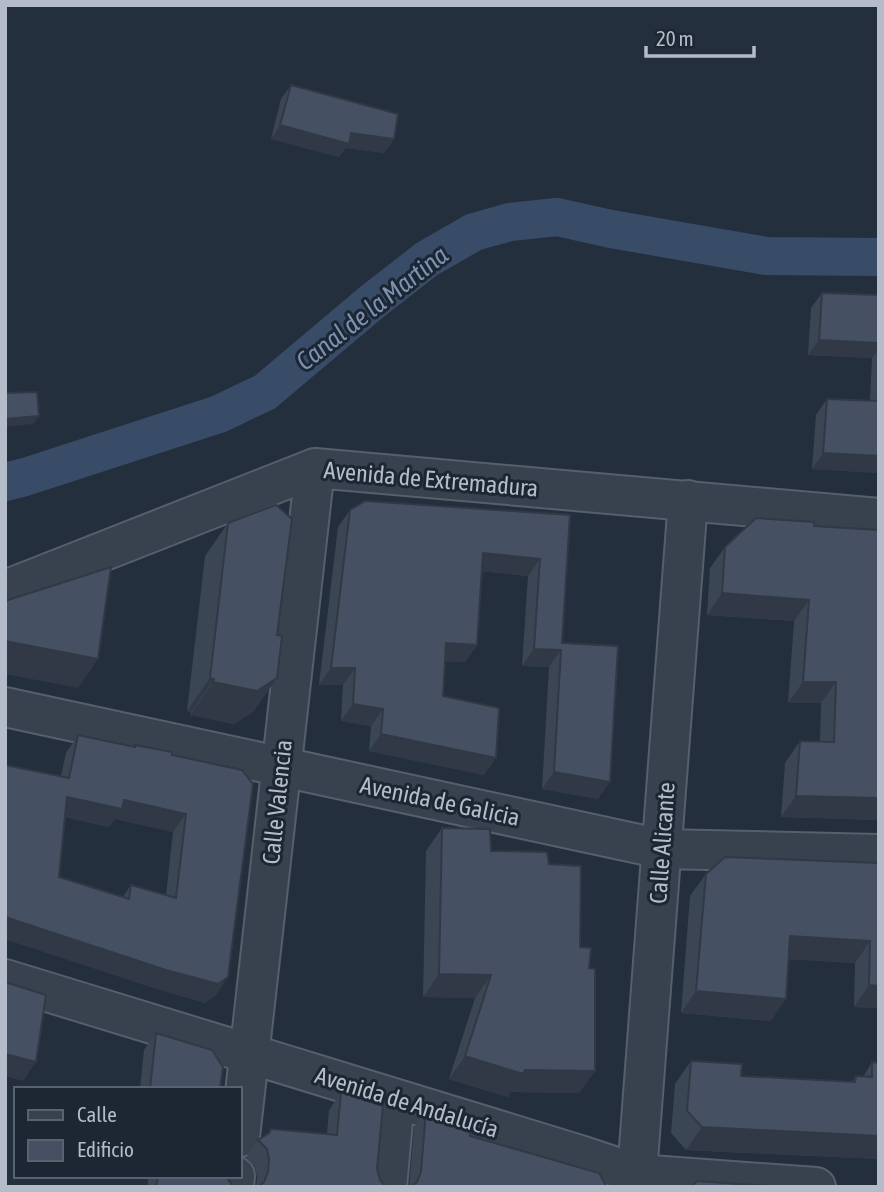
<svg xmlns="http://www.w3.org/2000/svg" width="884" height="1192" viewBox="0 0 884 1192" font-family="'Asap Condensed',sans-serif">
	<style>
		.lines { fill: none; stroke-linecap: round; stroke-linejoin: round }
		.canal { stroke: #394c67; stroke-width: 38 }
		.minor-casing { stroke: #565f6c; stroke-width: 42 }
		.minor { stroke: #38414e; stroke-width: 38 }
		.wall { fill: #3b4654; fill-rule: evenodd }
		.shaded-wall { fill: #303945 }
		.building { fill: #455162; stroke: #303945; stroke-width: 2; fill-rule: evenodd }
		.labels { text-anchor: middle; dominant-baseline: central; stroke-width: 6; stroke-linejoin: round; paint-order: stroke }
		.street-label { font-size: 24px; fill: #b4bcc9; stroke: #1d2633 }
		.water-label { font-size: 26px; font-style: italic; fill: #7c92b1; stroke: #1d2633 }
	</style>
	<rect width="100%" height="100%" fill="#242f3e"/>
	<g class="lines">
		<path class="canal" d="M5,482L25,477L219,414L265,392L373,301L427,259L474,232L510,222L557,217L611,229L766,256L879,257"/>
		<defs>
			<path id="minor" d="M5,590L315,468L879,518
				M5,707L662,849L879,854
				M5,979L580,1155L637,1174L816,1187
				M240,1137L315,468
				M234,1187L235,1176
				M387,1187L395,1099
				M636,1187L688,500"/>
		</defs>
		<use href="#minor" class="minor-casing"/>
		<use href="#minor" class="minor"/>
	</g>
	<path class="wall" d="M291,85L394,139L384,153L346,148L339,157L271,139L281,99Z
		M822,293L879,295V473L812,469L816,415L827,399L870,400L872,358L808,355L811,308Z
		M350,510L570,515L562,643L598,799L542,789L549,667L522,666L528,576L482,571L477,645L465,662L445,661L443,696L484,775L369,751L371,726L341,721L343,685H319L338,527Z
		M228,523L254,711L234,724L190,715L191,712L187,711L205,556Z
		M814,526L879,530V820L781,817L785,763L800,741L820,742L821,703H788L794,621L707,615L710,568L725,547Z
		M78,735L134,747L135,745L172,755L242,770L216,995L205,1003L154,988L5,939L61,776L66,753ZM65,817L109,827L115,819L173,832L166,895L131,885L123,897L59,877Z
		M442,828L491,851L549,864L589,968L595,1071L579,1093L511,1092L508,1097L449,1079L475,998L423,997L426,851Z
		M879,863V1008L854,1007L855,963L788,959L771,1021L681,1013L690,896L706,874Z
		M156,1033L220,1089H140L144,1050Z
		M691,1061L741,1076L852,1082L856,1076L863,1077L872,1062L879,1063V1159L686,1150L671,1133L675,1084Z
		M341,1092L377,1169L380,1180L386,1187H256L257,1177L254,1166L246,1158L258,1140L267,1135L271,1129L327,1134L329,1110Z
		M426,1110L452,1124L470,1136L607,1187H409L414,1127Z
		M149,1176H226L233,1187H147Z"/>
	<path class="shaded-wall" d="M280,125L351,133L394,139L384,153L346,148L339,157L271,139Z
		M819,340L879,343V349L872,358L808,355Z
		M39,416L33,424L5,427V419Z
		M823,453L879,456V473L812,469Z
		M483,553L540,559L528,576L471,570Z
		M722,593L809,600L794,621L707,615Z
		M5,641L98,659L78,688L5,674Z
		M446,643L477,645L465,662L434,660Z
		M534,649L561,650L549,667L522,666Z
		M331,668H355L343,685H319Z
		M210,678L214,679L191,712L187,711Z
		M277,678L254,711L234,724L190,715L213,682Z
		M803,682H836L821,703H788Z
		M353,704L383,709L371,726L341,721Z
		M381,734L496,758L484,775L369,751Z
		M554,772L610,782L598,799L542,789Z
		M796,796L879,798V820L781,817Z
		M67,797L124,800L186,814L173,832L115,819L109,827L55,815Z
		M5,917L228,977L216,995L205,1003L154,988L5,939Z
		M790,936L870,941L855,963L775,958Z
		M439,974L491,975L475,998L423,997Z
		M869,985L879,986V1008L854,1007Z
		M696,991L786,999L771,1021L681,1013Z
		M5,1054L36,1062L23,1081L5,1076Z
		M465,1056L525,1070L595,1071L579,1093L511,1092L508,1097L449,1079Z
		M702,1127L879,1136V1159L686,1150Z"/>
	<path class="building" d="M291,85L398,114L394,139L351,133L349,144L280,125Z
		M822,293L879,295V343L819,340Z
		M37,392L39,416L5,419V393Z
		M827,399L879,401V456L823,453Z
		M365,501L570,515L562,643L618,646L610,782L554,772L561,650L534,649L540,559L483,553L477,645L446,643L443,696L499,708L496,758L381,734L383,709L353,704L355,668H331L350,510Z
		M276,505L292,519L277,635L282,636L277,678L257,691L213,682L214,679L210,678L228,523Z
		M756,518L814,522V526L879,530V798L796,796L800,741L834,742L836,682H803L809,600L722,593L725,547Z
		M111,567L98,659L5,641V601Z
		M78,735L135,747V745L172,752V755L242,770L253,784L228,977L218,984L166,970L5,917V765L69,778ZM67,797L122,809L124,800L186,814L176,898L131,885L129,899L59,877Z
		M442,828L490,829L491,851L547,852L549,864L581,866L580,947L591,948L589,968L595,969V1071L525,1070L523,1074L465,1056L491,975L439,974Z
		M725,857L879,863V986L869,985L870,941L790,936L786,999L696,991L706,874Z
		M5,982L46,995L36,1062L5,1054Z
		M156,1033L212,1050L223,1067L220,1089H150Z
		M691,1061L742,1064L741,1076L855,1082L856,1076L872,1077V1062L879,1063V1136L702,1127L687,1111Z
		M341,1092L383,1106L377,1169L380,1180L386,1187H258L264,1182L268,1172L269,1160L267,1149L258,1140L269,1133L271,1129L337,1135Z
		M426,1110L452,1118V1124L471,1125L470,1136L599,1173L607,1187H411L417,1182L421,1172Z
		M158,1176H226L233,1187H156Z
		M697,1181L782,1187H691Z"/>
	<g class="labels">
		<g class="street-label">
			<text transform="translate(431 479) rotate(5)">Avenida de Extremadura</text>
			<text transform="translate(440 801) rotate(12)">Avenida de Galicia</text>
			<text transform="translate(277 802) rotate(-84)">Calle Valencia</text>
			<text transform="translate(662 843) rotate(-86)">Calle Alicante</text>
			<text transform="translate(407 1102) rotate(17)">Avenida de Andalucía</text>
		</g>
		<g class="water-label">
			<text transform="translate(372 308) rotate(-38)">Canal de la Martina</text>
		</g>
	</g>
	<rect width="884" height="1192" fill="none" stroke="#b4bcc9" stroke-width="14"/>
	<rect x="14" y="1087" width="228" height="91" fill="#1d2633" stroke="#59626f" stroke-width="2"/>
	<rect x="28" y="1110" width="35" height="10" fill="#38414e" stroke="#59626f" stroke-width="2"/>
	<text x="77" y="1122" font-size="21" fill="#b4bcc9">Calle</text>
	<rect x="28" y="1140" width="35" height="21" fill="#455162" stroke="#59626f" stroke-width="2"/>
	<text x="77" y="1157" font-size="21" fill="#b4bcc9">Edificio</text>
	<path d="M646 46v10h108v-10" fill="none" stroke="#b4bcc9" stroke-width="3.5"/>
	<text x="656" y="46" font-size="21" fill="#b4bcc9" stroke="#1d2633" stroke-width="5" paint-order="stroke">20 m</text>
</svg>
